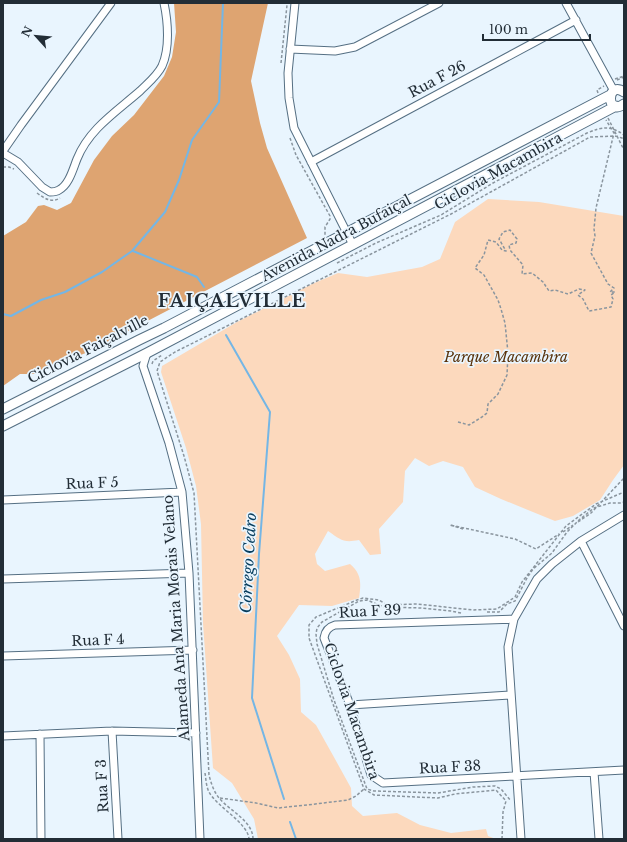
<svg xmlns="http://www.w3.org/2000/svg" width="627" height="842" viewBox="0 0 627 842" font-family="'Libre Baskerville',serif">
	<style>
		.green { fill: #fcd9bd }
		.forest { fill: #dea471 }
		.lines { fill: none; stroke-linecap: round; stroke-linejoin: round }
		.stream { stroke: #74b6e5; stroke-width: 2 }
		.minor-casing { stroke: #556f83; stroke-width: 9 }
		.major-casing { stroke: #556f83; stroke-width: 11 }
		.path { stroke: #8a959e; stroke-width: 1.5; stroke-dasharray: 3 2; stroke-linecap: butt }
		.minor { stroke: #fff; stroke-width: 7 }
		.major { stroke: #fff; stroke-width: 9 }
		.labels { text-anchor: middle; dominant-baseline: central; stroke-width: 3.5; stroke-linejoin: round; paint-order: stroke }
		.street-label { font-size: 14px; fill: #222d36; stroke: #e9f5fe }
		.park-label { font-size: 14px; font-style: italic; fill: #59320a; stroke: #e9f5fe }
		.water-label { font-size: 15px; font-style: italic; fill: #063c5c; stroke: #e9f5fe }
		.district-label { font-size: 18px; font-weight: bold; letter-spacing: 1px; fill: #222d36; stroke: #e9f5fe }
	</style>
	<rect width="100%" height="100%" fill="#e9f5fe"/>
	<path class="green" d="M488,199L539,202L624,216V465L613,480L600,500L573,516L555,521L501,499L475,487L463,467L443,461L429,466L415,458L405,471L403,502L379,529L381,554L370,555L359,540C343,543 341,540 328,531L315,554L317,564L325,571L350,564C362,574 361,584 359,598L332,606L299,605L277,636L289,655L300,679L301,712L316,725L335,759L351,788L352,806L363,816L397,813L420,825L451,833L486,829L488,836L496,839H258L254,819L232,783L213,768L203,623L201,524L196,486L186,448L161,372L162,366L237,322L312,284L338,273L367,277L422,267L440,259L455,222Z"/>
	<path class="forest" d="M174,3H268L251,81L260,123L267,148L307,238L88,352L34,374H20L3,386V236L26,222L38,206L44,205L57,210L71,203L94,160L112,136L134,115L164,76L172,57L176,32Z"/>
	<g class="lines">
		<path class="stream" d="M133,251L197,277L204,287
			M3,314L11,316L41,300L65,292L102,272L132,251L165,212L179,180L192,140L219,102L223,3
			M226,335L270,412L259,554L252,698L284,799
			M290,822L296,839"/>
		<defs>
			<path id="minor" d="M295,3L288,73L289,98L294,128L353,245
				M566,3L614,91
				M290,49L335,51L355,47L439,3
				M3,151L21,125L111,3
				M3,153L18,162L42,187L50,192C52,192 56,192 59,190C69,185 73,169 77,159C89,129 116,112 140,91C148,83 157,76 162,66C170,48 168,22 164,3
				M311,162L576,20
				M147,353L143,366L169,443L182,492L189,573L200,839
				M3,500L182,492
				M581,541L624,626
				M3,579L189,573
				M3,656L193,650
				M511,695L350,705L324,638C325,631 328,627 335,625L514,619
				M350,705L371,775L383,783L624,770
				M112,731L118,839
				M40,734L41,839
				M3,736L112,731L196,733
				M594,772L599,839
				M521,839L508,647L514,619L537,579L552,564L581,541L624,515"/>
			<path id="major" d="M624,92C606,80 606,117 624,104
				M3,409L139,340L164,328L610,95
				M3,426L147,353L616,106"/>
		</defs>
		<use href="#minor" class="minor-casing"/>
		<use href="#major" class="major-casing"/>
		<path class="path" d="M281,63L287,5
			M615,79L624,76
			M617,80L624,77
			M598,93L597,90L604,86
			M608,118L624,150
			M290,138L296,155L330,216V219L325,227V235
			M3,167H9L14,169
			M37,193C45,199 52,203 60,198
			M337,263L376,243L441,215L493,183L587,133C602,127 610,125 624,135
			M152,364L153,361L162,355
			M458,422L469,425L482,417L487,413L488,404L498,394L507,375L508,353L505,323L501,309L498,300L484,275L475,268L484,255L488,240L496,242L502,250L506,251L499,239L503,232L510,230L517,239L516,243L509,245L510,250L523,265L522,274L532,273L543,282L549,291L555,290L568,294L579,289L585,290L578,295L583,299L589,311L611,307L613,299L611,295L615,292H610L614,288L608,284L591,253L595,236L594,229L596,208L614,133L606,120
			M578,522L591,513L624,478
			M463,529L450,525L515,539L536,549L559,534
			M563,532L573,525
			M487,612H499L507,604L515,601L527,578L533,569L552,553L567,532L579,520L594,508L610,503H621L624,502
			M461,613L451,611L421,608L384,607L367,600L359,601L322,622L317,628L316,634L317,644L334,700L367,789L374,791L438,793L473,787L495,786L501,789L511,801
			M205,773C206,779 206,786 209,792C217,807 248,823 249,839
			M220,798L256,803L278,808L307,805L348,800L356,796L364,789
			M253,839C253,821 230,811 219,798C214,792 211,783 209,775L194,493L184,456L157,371L160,362L175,352L451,214L590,137L615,136L622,138L624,141
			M502,839L503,812L506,801L496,790L455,794L438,798L374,795L364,789L309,638V625L316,617L357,600L363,598L379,600L387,605L417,604L473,610L497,609L515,597L522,582L566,526L596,504L624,492"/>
		<use href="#minor" class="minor"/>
		<use href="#major" class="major"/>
	</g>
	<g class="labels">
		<g class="street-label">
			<text transform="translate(437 79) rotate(-28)">Rua F 26</text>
			<text transform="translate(498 171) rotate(-29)">Ciclovia Macambira</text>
			<text transform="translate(336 238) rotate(-28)">Avenida Nadra Bufaiçal</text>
			<text transform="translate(88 349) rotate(-27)">Ciclovia Faiçalville</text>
			<text transform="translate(92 483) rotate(-2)">Rua F 5</text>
			<text transform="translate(370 611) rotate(-3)">Rua F 39</text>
			<text transform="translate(176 618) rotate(-94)">Alameda Ana Maria Morais Velano</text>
			<text transform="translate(98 640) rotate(-2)">Rua F 4</text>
			<text transform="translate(352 711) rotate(71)">Ciclovia Macambira</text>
			<text transform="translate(450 767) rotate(-3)">Rua F 38</text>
			<text transform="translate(102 786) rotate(-93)">Rua F 3</text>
		</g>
		<g class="park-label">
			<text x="506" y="357">Parque Macambira</text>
		</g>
		<g class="water-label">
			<text transform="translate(248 563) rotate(-87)">Córrego Cedro</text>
		</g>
		<g class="district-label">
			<text x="232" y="301">FAIÇALVILLE</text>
		</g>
	</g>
	<rect width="627" height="842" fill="none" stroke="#222d36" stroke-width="8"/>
	<g transform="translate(36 36) rotate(297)" stroke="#e9f5fe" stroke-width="3" paint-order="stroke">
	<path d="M0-3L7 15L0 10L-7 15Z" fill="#222d36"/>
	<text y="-6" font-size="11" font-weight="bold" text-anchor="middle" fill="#222d36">N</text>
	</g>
	<path d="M483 34v6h107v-6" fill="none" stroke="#222d36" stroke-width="2"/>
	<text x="489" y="34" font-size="12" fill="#222d36" stroke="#e9f5fe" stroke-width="3" paint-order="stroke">100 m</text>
</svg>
